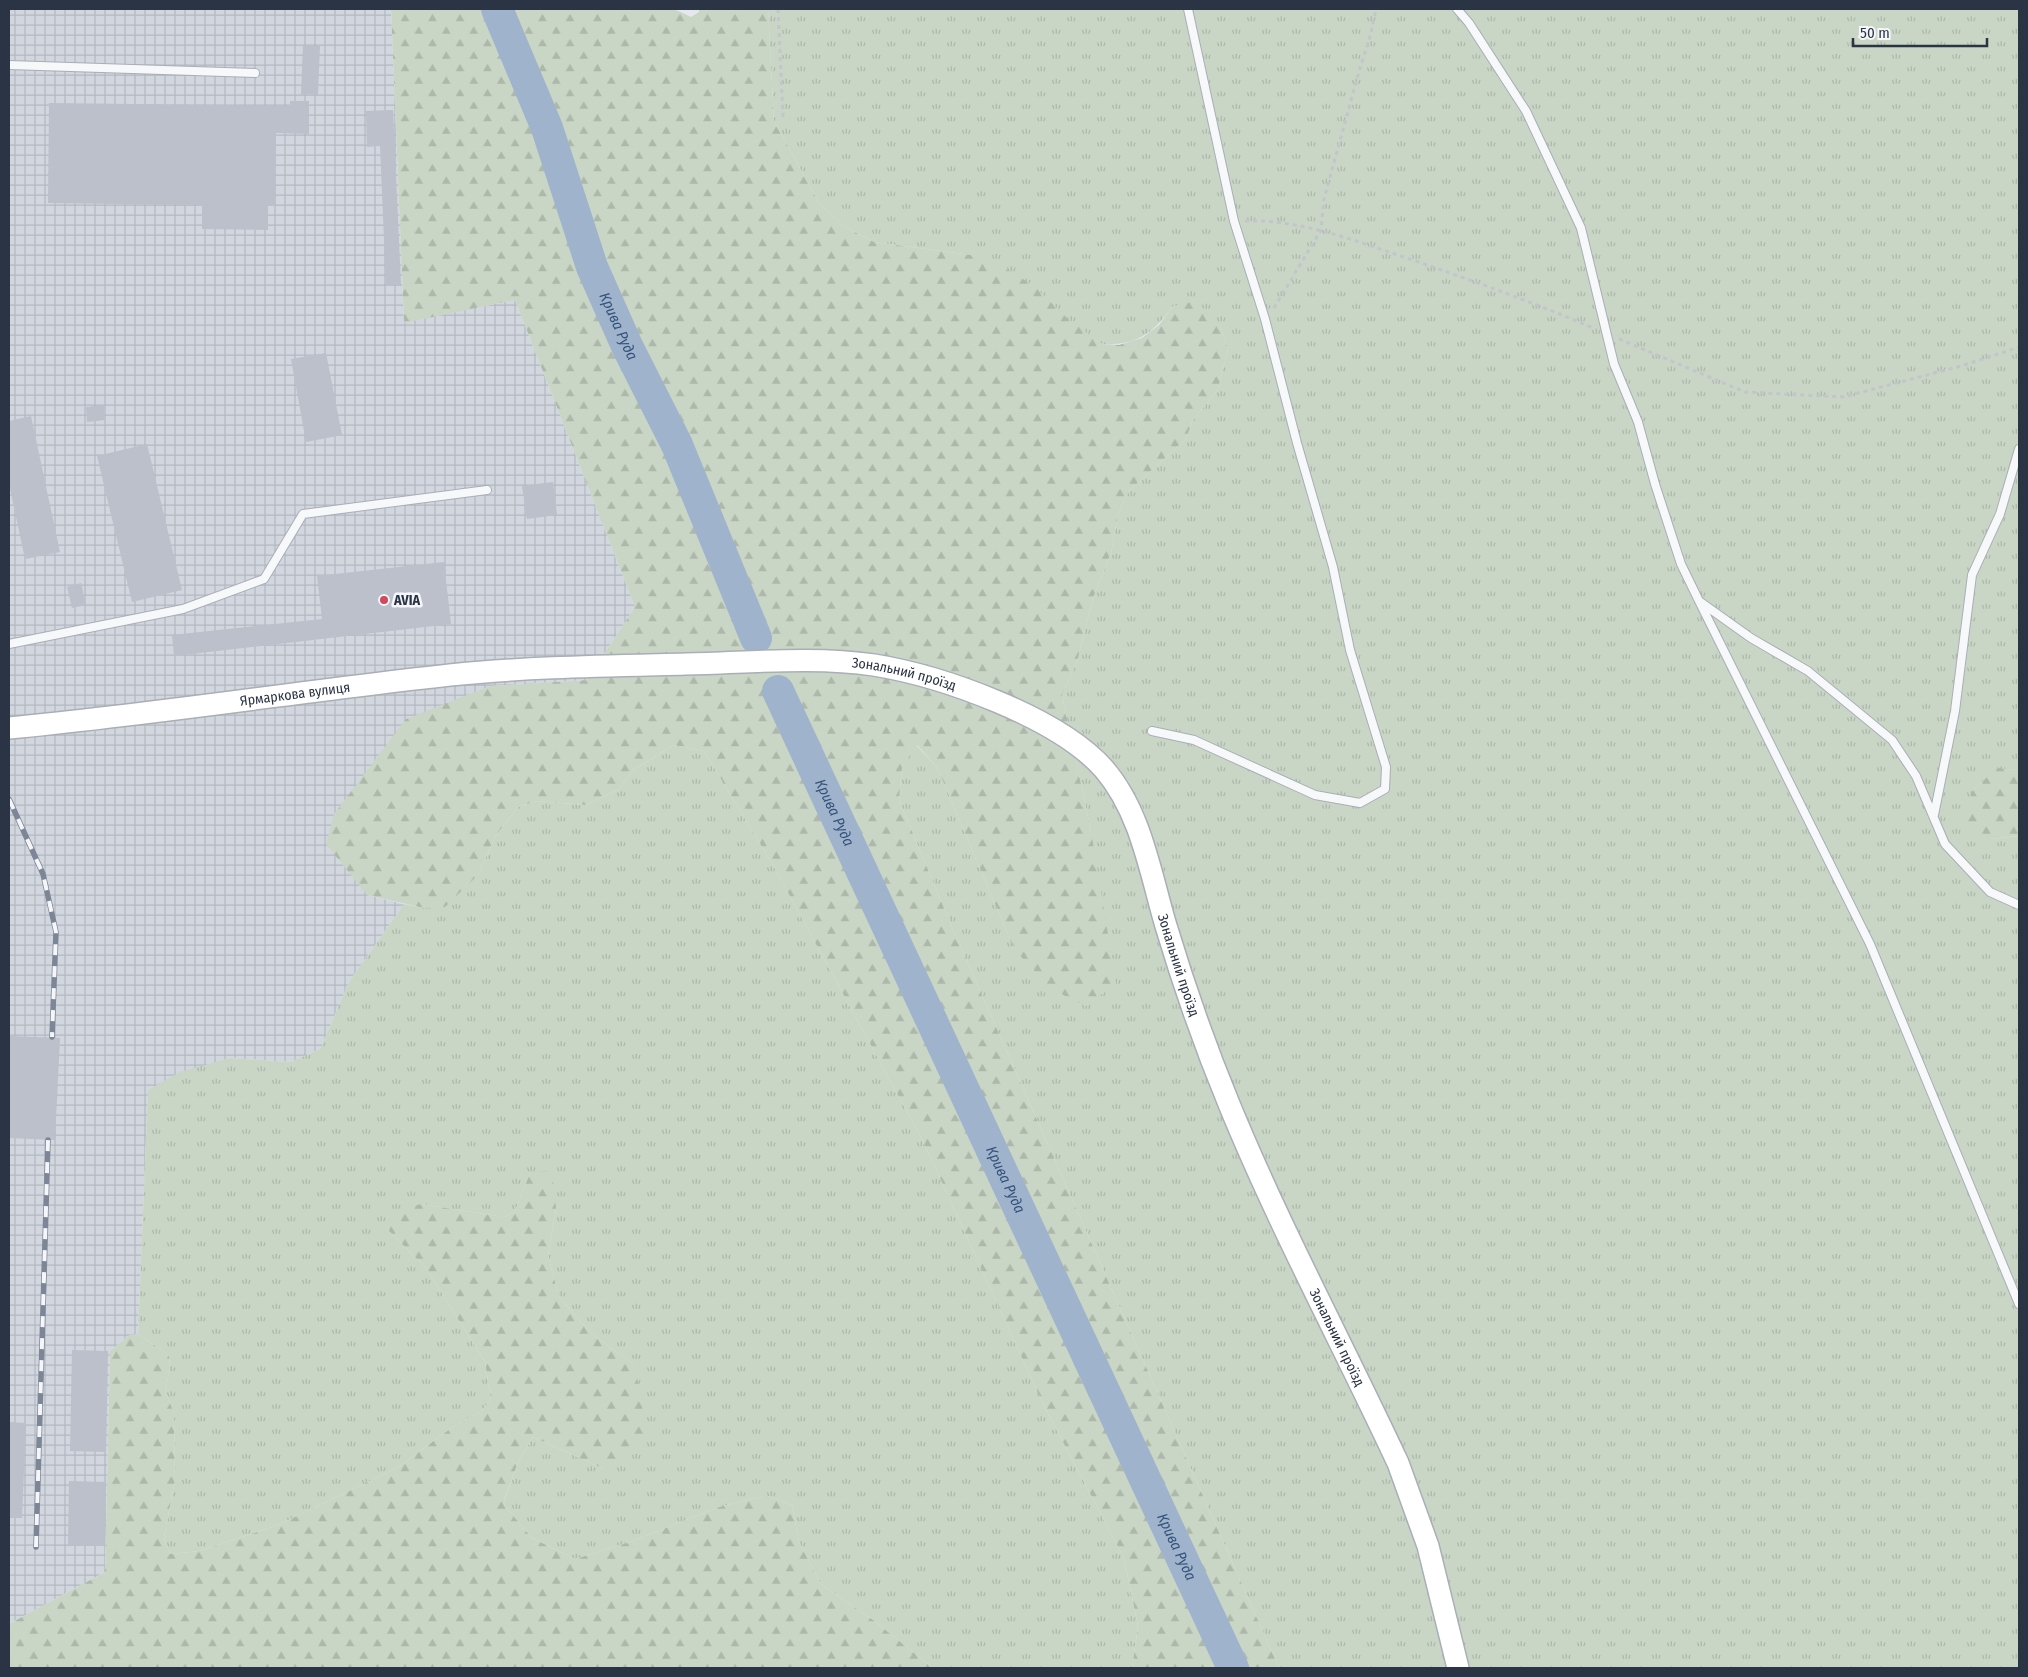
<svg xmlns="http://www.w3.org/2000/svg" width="2028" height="1677" viewBox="0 0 2028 1677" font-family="'Fira Sans Condensed',sans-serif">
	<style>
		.industrial { fill: url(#industrial-grid) }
		.grass { fill: url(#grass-tufts) }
		.forest { fill: url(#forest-firs) }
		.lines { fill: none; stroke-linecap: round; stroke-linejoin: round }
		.river { stroke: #9fb4cc; stroke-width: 32 }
		.building { fill: #bbc0ca }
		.lane-casing { stroke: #a9aeb7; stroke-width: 10 }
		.secondary-casing { stroke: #a9aeb7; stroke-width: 24 }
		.path { stroke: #c2c5cb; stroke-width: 3; stroke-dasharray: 4 4; stroke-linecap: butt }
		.lane { stroke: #f7f8fa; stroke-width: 8 }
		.secondary { stroke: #fff; stroke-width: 21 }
		.rail-casing { stroke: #7d8696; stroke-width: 5.5 }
		.rail { stroke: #f4f6f9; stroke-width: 4; stroke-dasharray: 11; stroke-linecap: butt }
		.poi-dot { fill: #d1495b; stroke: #f4f6f9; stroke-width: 2 }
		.labels { text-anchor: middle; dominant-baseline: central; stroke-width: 5; stroke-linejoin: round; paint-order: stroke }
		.poi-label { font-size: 14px; font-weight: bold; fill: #2b3445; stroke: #f4f6f9; text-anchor: start }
		.street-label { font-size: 14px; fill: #2b3445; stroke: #f4f6f9 }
		.water-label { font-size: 15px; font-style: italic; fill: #34527a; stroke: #f4f6f9 }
	</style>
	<defs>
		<pattern id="industrial-grid" width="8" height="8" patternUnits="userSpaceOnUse" patternTransform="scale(1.25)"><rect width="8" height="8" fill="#d2d6de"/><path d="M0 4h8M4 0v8" fill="none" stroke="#b4b8c0"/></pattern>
		<pattern id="grass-tufts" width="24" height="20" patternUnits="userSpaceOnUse" patternTransform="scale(1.25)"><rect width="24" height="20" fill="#c9d6c5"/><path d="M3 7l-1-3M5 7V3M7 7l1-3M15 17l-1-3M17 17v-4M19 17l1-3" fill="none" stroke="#adb8ab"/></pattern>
		<pattern id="forest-firs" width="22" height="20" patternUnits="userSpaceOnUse" patternTransform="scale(1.25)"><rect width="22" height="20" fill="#c9d6c5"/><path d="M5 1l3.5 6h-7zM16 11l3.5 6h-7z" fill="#adb8ab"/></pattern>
	</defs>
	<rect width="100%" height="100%" fill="#e4e7ec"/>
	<path class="industrial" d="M9,9H391L404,322L515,300L635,607L587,680L490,686L367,895L404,904L349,982L320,1049L291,1062L230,1058L148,1090L138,1334L128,1336L110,1351L105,1572L9,1624Z"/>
	<path class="grass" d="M768,9H2019V770L1997,769L1973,790L1990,839L2019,836V1668H1279L951,925L899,800L902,767L916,745L937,767L1014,949L1091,831L1062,695L1077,662L1093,598L1111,553L1118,515L1128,492L1186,439L1192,422L1218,389L1228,349L1220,325L1173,306C1153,333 1137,346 1102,344L971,255L874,242L845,227L819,203L774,121Z
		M674,745L704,751L773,865L924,1143L1044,1406L1124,1558L1138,1626L1132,1668H933L873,1620L821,1584L799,1542L792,1505L768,1496L758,1497L719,1507L630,1542L575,1559L532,1538L505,1506L504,1501L519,1460L533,1437L604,1469L635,1365L592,1334L559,1297L548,1255L556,1209L530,1173L515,1211L504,1217L421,1204L388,1230L426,1268L485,1362L491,1400L480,1412L454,1426L397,1468L278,1525L199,1551L170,1554L164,1537L175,1480L174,1413L165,1391L170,1369L169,1355L138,1334L148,1090L180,1072L230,1058L291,1062L320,1049L349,982L404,904L424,908L478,875L496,835L518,807L537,801L586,805L619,789L632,771Z"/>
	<path class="forest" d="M391,9H674L691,17L699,12V9H768L774,121L819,203L845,227L874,242L971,255L999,265L1033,285L1068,319L1102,344L1119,345L1142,338L1159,325L1173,306L1196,301L1220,325L1228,349L1218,389L1192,422L1186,439L1128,492L1118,515L1111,553L1093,598L1077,662L1062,695L1091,831L1116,983L1086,1006L1051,989L1014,949L937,767L917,745L902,767L899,800L951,925L1279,1668H1132L1138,1626L1124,1558L1044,1406L924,1143L773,865L704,751L674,745L632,771L619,789L586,805L537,801L518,807L496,835L478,875L445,907L424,908L367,895L326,844L334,814L406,719L490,686L587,680L635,607L515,300L404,323Z
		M1997,768L2019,770V836L1990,839L1960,820L1973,790Z
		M552,1170L556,1209L548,1255L559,1297L592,1334L635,1365L647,1434L642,1443L604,1469L533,1437L519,1460L504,1500L505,1506L532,1538L575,1559L630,1542L719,1507L758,1497L768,1496L792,1505L799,1542L821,1584L873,1620L933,1668H9V1624L105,1572L110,1351L128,1336L138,1334L169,1355L170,1369L165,1391L174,1413L175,1480L164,1537L170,1554L199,1551L278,1525L397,1468L454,1426L480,1412L491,1400L485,1362L426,1268L388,1230L392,1212L421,1204L504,1217L515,1211L530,1173Z"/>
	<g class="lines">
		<g class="river">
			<path id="s1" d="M497,9L547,128L592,267L627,346L677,445L756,638"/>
			<path id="s2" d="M778,691L1233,1668"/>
		</g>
	</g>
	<path class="building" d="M303,45L320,46L318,95L301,94Z
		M290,101H309V134L276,133L275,206H268V230L202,229V205L48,203L49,103L290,106Z
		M393,110L401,285H386L380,146L367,147L366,111Z
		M326,353L342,435L306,442L291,359Z
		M104,405L105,420L87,422L86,407Z
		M31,416L60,552L25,559L9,484V421Z
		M147,444L182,590L132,602L97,456Z
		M553,482L557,515L527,519L522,486Z
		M444,562L451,624L174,656L172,635L322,619L317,576Z
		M81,583L86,605L72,608L67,587Z
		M9,1036L60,1038L55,1140L9,1138Z
		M72,1350L108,1351L106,1452L70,1451Z
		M9,1422L26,1423L22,1518H9Z
		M69,1481L106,1482L105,1546L68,1545Z"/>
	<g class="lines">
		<defs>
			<path id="lane" d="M1457,9L1469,23L1526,111L1581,228L1614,364L1638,422L1655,484L1681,564L1699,601L1751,638L1808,671L1892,740L1916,776L1945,844L1990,892L2019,905
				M9,65L255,73
				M1700,603L1870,944L2019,1304
				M9,644L183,609L264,579L303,514L487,490
				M1152,731L1194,740L1315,795L1360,803L1385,789L1386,767L1350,650L1333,567L1297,443L1265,319L1234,221L1188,9
				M1934,815L1955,711L1972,575L2000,514L2019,449"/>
			<g id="secondary">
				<path id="s3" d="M9,728C156,714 303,691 450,675C528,667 607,666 686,664C748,663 813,656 874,665C942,676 1058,717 1104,769C1141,812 1150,872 1166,926C1184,986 1205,1046 1229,1104C1279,1226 1342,1343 1398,1463L1428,1546L1458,1668"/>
			</g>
		</defs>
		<use href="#lane" class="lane-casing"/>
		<use href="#secondary" class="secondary-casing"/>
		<path class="path" d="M778,9L783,117
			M1245,221C1300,219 1352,240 1404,257C1468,279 1530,301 1593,328
			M1274,308L1321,230L1324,199L1358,75L1371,33L1376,9
			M1619,339L1745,392L1843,397L1961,366L2019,347"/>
		<use href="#lane" class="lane"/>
		<use href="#secondary" class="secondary"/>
		<defs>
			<path id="rail" d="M9,799L43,874L56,932L52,1037
				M36,1547L48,1140"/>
		</defs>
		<use href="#rail" class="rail-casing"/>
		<use href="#rail" class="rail"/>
	</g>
	<circle class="poi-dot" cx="384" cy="600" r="5"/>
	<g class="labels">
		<g class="poi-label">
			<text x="394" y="600">AVIA</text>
		</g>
		<g class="street-label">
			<text stroke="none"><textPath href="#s3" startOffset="900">Зональний проїзд</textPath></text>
			<text stroke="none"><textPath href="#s3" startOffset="288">Ярмаркова вулиця</textPath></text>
			<text stroke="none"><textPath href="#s3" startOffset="1336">Зональний проїзд</textPath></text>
			<text stroke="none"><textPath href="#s3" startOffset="1741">Зональний проїзд</textPath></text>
		</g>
		<g class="water-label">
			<text stroke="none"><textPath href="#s1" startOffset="340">Крива Руда</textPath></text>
			<text stroke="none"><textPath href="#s2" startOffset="134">Крива Руда</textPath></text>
			<text stroke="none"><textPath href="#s2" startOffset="539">Крива Руда</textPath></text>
			<text stroke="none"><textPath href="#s2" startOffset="944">Крива Руда</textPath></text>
		</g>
	</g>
	<rect width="2028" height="1677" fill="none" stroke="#2b3445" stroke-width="20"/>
	<path d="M1853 38v8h134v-8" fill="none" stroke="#2b3445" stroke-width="2.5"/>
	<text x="1860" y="38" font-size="15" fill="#2b3445" stroke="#f4f6f9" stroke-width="4" paint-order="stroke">50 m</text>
</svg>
